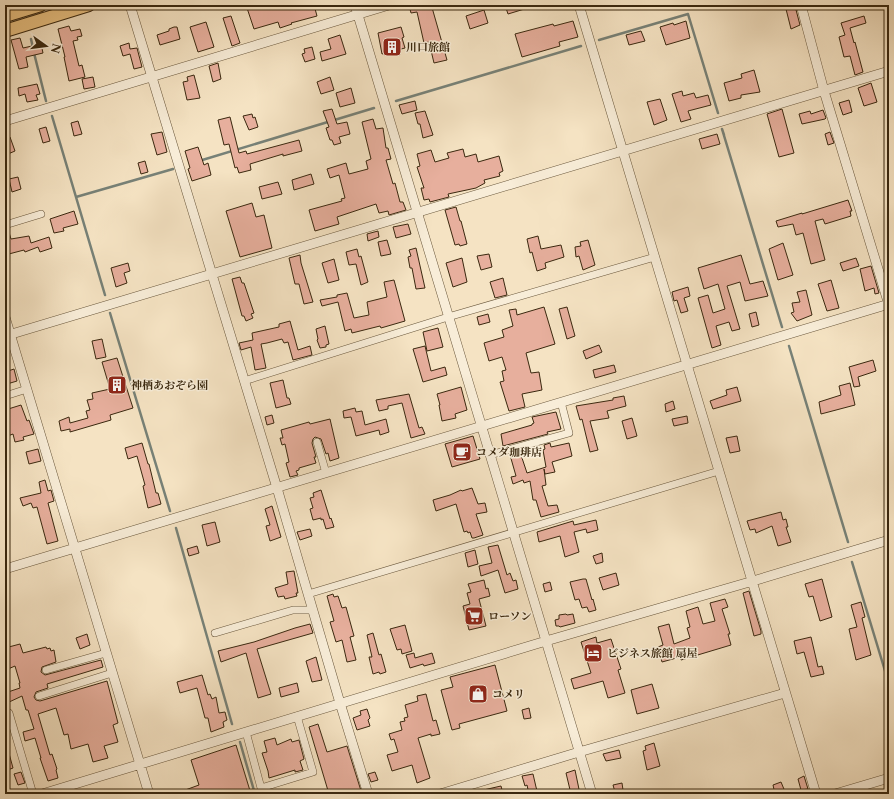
<svg xmlns="http://www.w3.org/2000/svg" width="894" height="799" viewBox="0 0 894 799" font-family="'Libre Caslon Text','Noto Serif JP',serif">
	<style>
		.lines { fill: none; stroke-linecap: round; stroke-linejoin: round }
		.stream { stroke: #778177; stroke-width: 2.5 }
		.building { fill: #e7af9d; stroke: #3a280f }
		.minor-casing { stroke: #69573c; stroke-width: 8 }
		.tertiary-casing { stroke: #69573c; stroke-width: 10 }
		.trunk-casing { stroke: #3a280f; stroke-width: 14 }
		.minor { stroke: #f8edd8; stroke-width: 7 }
		.tertiary { stroke: #f8edd8; stroke-width: 9 }
		.trunk { stroke: #eac282; stroke-width: 12 }
		.labels { text-anchor: middle; dominant-baseline: central; stroke-width: 3; stroke-linejoin: round; paint-order: stroke }
		.poi-label { font-size: 11px; font-weight: bold; fill: #3a280f; stroke: #f8edd8; text-anchor: start }
	</style>
	<rect width="100%" height="100%" fill="#f5e3c3"/>
	<filter id="stains"><feTurbulence type="fractalNoise" baseFrequency=".005" numOctaves="4"/><feColorMatrix values="0 0 0 0 .2 0 0 0 0 .09 0 0 0 0 .02 0 0 0 .5 -.17"/></filter>
	<radialGradient id="worn" r=".72"><stop offset=".6" stop-color="#630" stop-opacity="0"/><stop offset="1" stop-color="#630" stop-opacity=".3"/></radialGradient>
	<g class="lines">
		<path class="stream" d="M31,39L33,48
			M599,40L688,14L718,113
			M34,53L46,101
			M396,101L581,46
			M52,116L105,295
			M724,135L722,129L782,327
			M199,161L374,108
			M76,197L173,169
			M110,313L170,511
			M789,346L848,542
			M176,528L232,724
			M852,562L889,684
			M240,742L255,794"/>
	</g>
	<path class="building" d="M246,5H261L262,9L274,5H286V7L296,5H314L317,16L291,23L292,24L280,28L278,22L254,29Z
		M409,5H434V7L432,8L433,11L447,60L434,63L429,42L424,43L417,12L411,13Z
		M505,5H531V7L508,14Z
		M795,6L800,25L791,29L786,9Z
		M484,10L488,23L470,29L466,16Z
		M231,16L240,43L232,46L223,18Z
		M864,16L866,23L850,28L854,43L855,42L863,72L855,75L850,56L844,57L839,37L845,35L841,23Z
		M573,21L578,37L559,42L560,46L522,57L515,34L553,24L554,26Z
		M686,21L690,38L666,45L660,27L673,23L674,25Z
		M206,22L214,47L198,52L190,27Z
		M69,26L71,31L80,29L82,36L77,37L78,40L73,41L79,66L82,65L85,77L69,81L64,57H65L58,29Z
		M174,27H177L180,39L160,45L157,35L169,31V29Z
		M401,27L404,37L402,38L405,48L382,54L378,33Z
		M641,31L645,41L629,45L626,35Z
		M340,35L346,54L322,61L320,52L331,49L328,39Z
		M20,38L23,48L41,44L43,53L26,57L28,67L19,69L11,40Z
		M129,43L130,49L137,48L142,67L134,69L130,54L123,56L120,46Z
		M312,47L315,59L305,62L302,54L305,53L304,49Z
		M218,63L221,79L213,82L209,66Z
		M754,70L760,92L741,95V98L729,101L724,83L742,78L741,74Z
		M194,75L200,98L187,100L183,82L188,81L187,77Z
		M93,77L95,87L84,89L82,79Z
		M330,77L334,90L321,94L317,82Z
		M871,83L877,102L864,106L858,88Z
		M37,84L40,94L36,95L38,100L27,102L25,94L19,96L18,88Z
		M351,88L355,103L340,107L336,93Z
		M682,91L683,96L694,93L696,98L708,95L711,105L688,111L691,119L681,122L672,94Z
		M660,99L667,120L654,125L647,102Z
		M849,100L852,112L843,115L839,103Z
		M415,101L417,110L402,114L399,105Z
		M332,109L337,124L347,122L350,134L339,137L341,143L334,145L332,140H330L326,128L329,127L323,111Z
		M782,109L794,153L779,157L767,114Z
		M823,110L826,118L825,119L802,124L799,114L810,111L811,114Z
		M425,111L433,135L423,138L420,124H418L415,113Z
		M252,114L253,118L255,117L258,127L249,130L243,116Z
		M230,117L239,153L246,151L247,154L299,140L302,151L283,156V154L250,164L251,170L239,173L237,167L235,168L229,144L224,145L218,120Z
		M373,119L376,129L383,128L386,148H388L391,159L386,160L393,184L395,183L400,202H403L406,210L389,215L388,211L379,213L376,204L337,217L339,224L315,231L309,210L342,201L341,199L345,198L339,175L330,178L327,169L346,163L349,174L368,169L366,161L371,159L362,122Z
		M78,121L82,134L74,136L71,123Z
		M46,127L50,141L43,143L39,129Z
		M162,132L167,152L157,155L151,134Z
		M830,132L834,143L828,145L825,134Z
		M717,134L720,144L702,149L699,139Z
		M10,137L15,151L8,154L5,139Z
		M198,147L204,165L208,163L211,175L192,181L188,169L190,168L185,151Z
		M463,149L465,157L476,154L478,162L499,156L503,171L499,173L500,176L484,180L485,183L476,188L448,194L449,197L430,202L429,199L424,200L421,188H424L417,167L420,166L417,154L431,150L435,162L449,158L447,153Z
		M145,161L148,172L141,174L138,163Z
		M311,174L314,184L294,190L292,180Z
		M18,177L21,189L12,192L9,179Z
		M278,182L282,194L262,199L259,187Z
		M848,200L852,211H850L851,216L825,224L823,219L815,221L825,260L811,264L803,233L796,235L793,224L778,227L776,221L802,213V214Z
		M252,203L256,217L264,215L272,248L240,257L226,211Z
		M456,207L460,221H461L467,244L460,246L459,244L455,245L445,210Z
		M74,211L78,224L63,228L64,231L54,233L50,219Z
		M408,224L411,234L396,238L393,227Z
		M8,229L11,239L29,236L31,243L49,237L52,248L40,252L38,247L25,252L24,250L5,255V230Z
		M378,231L379,237L368,241L367,234Z
		M538,236L541,249L561,245L564,257L545,263L546,268L537,271L532,252L530,253L527,239Z
		M387,240L391,254L381,256L378,242Z
		M588,240L595,265L583,270L579,256L576,257L575,247L581,246L580,242Z
		M783,243L793,275L778,280L769,249Z
		M416,248L425,288L416,289L412,268H410L408,257L411,256L409,250Z
		M357,249L359,257L361,256L368,282L361,285L356,264L349,265L346,252Z
		M489,254L492,267L481,270L477,256Z
		M300,255L301,263L313,302L304,304L299,284H295L289,258Z
		M741,255L750,284L763,281L768,296L745,301L740,282L727,286L740,329L732,331L729,322L716,326L721,345L712,348L698,298L708,295L713,313L725,309L718,284L704,289L698,268Z
		M462,258L467,282L453,287L446,263Z
		M856,258L859,266L843,271L840,263Z
		M334,259L339,280L328,283L322,263Z
		M128,263L130,271L124,273L127,283L116,287L111,268Z
		M871,266L879,293L875,294L874,288L865,291L860,269Z
		M240,277L242,283H244L254,313L251,314L253,318L246,321L244,316H242L232,279Z
		M503,278L507,295L495,298L490,282Z
		M394,280L405,321L381,328L380,326L352,333L351,329L345,331L338,302L322,306L320,300L337,297V295L347,293L354,318L369,315L367,302L387,297L384,282Z
		M831,280L839,308L827,311L818,284Z
		M688,287L690,296L684,298L688,311L681,313L677,300L674,301L672,292Z
		M806,290L812,315L797,321L791,313L794,312L792,303L800,302L797,292Z
		M544,307L555,344L526,353L531,373L539,372L542,390L522,394L525,407L509,411L500,382L504,381L502,371L506,370L502,357L489,361L484,343L504,337L502,330L513,326L509,310L516,309L517,315Z
		M567,307L575,336L567,339L559,309Z
		M756,312L759,325L752,327L749,314Z
		M488,314L490,322L479,325L477,317Z
		M290,321L298,350L310,346L312,355L293,360L288,342L284,343L282,339L267,343L261,344L266,368L255,370L251,347L241,350L239,343L253,340L252,333L279,327V324Z
		M325,326L329,344L326,345V347L320,348L317,340L318,339L316,329Z
		M438,328L443,347L427,351L423,332Z
		M102,339L106,357L96,359L92,341Z
		M599,345L602,352L586,359L583,351Z
		M425,346L431,371L445,367L447,375L423,382L413,349Z
		M117,358L133,408L110,415L111,420L70,432V429L61,431L59,421L69,417L70,423L88,418L86,411L90,410L87,400L93,399L92,393L110,389L102,362Z
		M873,360L876,371L858,377L860,386L854,387L849,367Z
		M614,365L616,372L595,378L593,370Z
		M14,369L17,381L7,384L5,372Z
		M283,380L287,398H289L291,404L276,408L270,383Z
		M850,383L855,405L821,414L819,402L841,395L839,386Z
		M461,387L467,410L455,414L456,418L442,421L439,405H440L437,394Z
		M737,387L741,401L713,409L710,401L727,395L726,390Z
		M409,394L419,428L422,427L425,434L411,438L402,403L388,406V409L379,411L376,400Z
		M624,396L626,406L607,411L609,418L590,421L598,450L590,452L582,419L580,420L576,406L613,400V398Z
		M673,401L675,409L666,412L665,404Z
		M21,405L27,421L29,420L34,434L23,437L24,440L15,442L13,434L5,437V410Z
		M355,408L356,412L362,411L365,425L386,419L389,432L380,435L379,430L356,436L351,417L344,418L343,411Z
		M556,412L561,429L547,432L548,434L503,446L501,434L532,425V424L534,423L532,417Z
		M272,415L274,423L267,425L265,417Z
		M687,416L688,423L674,426L672,419Z
		M632,418L637,436L627,439L622,421Z
		M330,419L339,458L330,461L328,453L326,454L321,439L315,437L313,439L312,443L316,457H314L316,463L299,468V470L296,471L298,475L290,477L286,463L289,462L285,444L282,445L280,438H283L281,430L309,422L310,424Z
		M473,436L480,459L452,467L445,444Z
		M737,436L740,451L730,453L726,438Z
		M142,443L148,464H149L156,493H158L161,504L148,508L143,486L145,485L137,456L128,459L125,448Z
		M550,443L551,447L569,443L572,456L552,462L555,472L545,474L544,469L546,485L542,486L548,506L557,505L559,512L541,517L536,500H533L530,481L524,483L523,480L513,484L511,477L516,476L510,455L520,452L527,473L546,467L543,450L545,449L544,445Z
		M38,449L41,461L29,464L26,452Z
		M45,480L48,491L51,490L54,501L48,503L58,541L47,544L37,507L33,508L31,503L23,506L20,498L41,493L39,482Z
		M472,488L478,504L485,503L487,512L476,514L483,535L474,538H472L470,532L468,533L467,531L464,532L456,504L436,511L433,500L450,495L461,490L462,491Z
		M321,490L330,519L331,518L334,527L326,529L323,519L321,520V518L313,520L310,509L313,508L310,498L314,497L313,493Z
		M272,506L281,537L270,541L266,526L270,525L265,509Z
		M781,512L783,520L786,519L788,527H786L791,542L778,546L772,526L756,533L755,529L750,530L747,521Z
		M596,520L598,530L587,533L586,529L574,532L579,552L565,557L560,536L539,542L537,532L573,521L574,525Z
		M215,522L220,542L207,546L202,525Z
		M310,529L312,536L300,540L297,532Z
		M498,545L507,575L510,573L513,581L516,580L518,589L505,593L498,570L481,576L479,566L492,563L488,547Z
		M197,546L199,553L189,556L187,549Z
		M475,550L478,564L468,567L465,553Z
		M602,553L603,562L596,564L593,556Z
		M294,571L298,593H296L297,596L285,599L284,596L278,597L275,588L288,584L286,572Z
		M616,573L619,585L603,590L599,578Z
		M583,579H586L592,600L593,599L596,610L589,612L587,607L582,608L579,599L575,600L570,582Z
		M822,579L832,617L820,621L813,596L809,597L805,584Z
		M484,580L486,589L488,588L490,596L479,599L486,626L469,630L463,606L470,604L467,593L471,592L468,584Z
		M550,582L552,590L545,592L543,584Z
		M749,591L761,631V634L754,636L743,593Z
		M333,594L334,597L338,596L342,608L346,607L354,636L350,637L356,660L347,662L342,640L336,642L330,622L334,621L327,596Z
		M725,599L728,607L722,609L730,634H728L731,645L681,660L680,657L662,662L658,647L663,645L658,627L669,624L674,644L690,638L687,628L690,627L686,611L698,607L703,624L715,621L710,603Z
		M861,602L865,617L862,618L871,655L856,660L849,629L857,627L851,605Z
		M566,614L567,615L573,614L575,623L560,627L559,626H556L555,620L559,619V615Z
		M310,624L313,633L257,649L271,694L258,698L246,653L221,662L218,651L254,642L295,628Z
		M405,625L412,651L402,654L401,649L397,650L390,629Z
		M373,633L379,655L381,654L386,672L380,674L379,672L373,674L369,657H372L367,635Z
		M87,634L90,645L80,649L76,638Z
		M596,637L597,643L611,639L621,669L618,670L625,693L608,698L603,681L574,689L571,679L591,673L581,642Z
		M811,637L818,667L822,666L824,674L811,677L804,652L797,654L794,641Z
		M20,644L23,653L46,647L47,649L50,648L51,651L54,650L56,662L42,667L41,672L45,675L101,660L103,667L47,684L48,688L36,692L34,697L36,700L40,701L107,681L118,723L113,725L118,742L104,746L108,758L93,762L88,744L71,749L68,734L64,735L56,708L38,714L50,755L52,754L57,769L56,770L58,778L48,781L40,758H41L35,738L25,741L23,732L34,729L28,710H26L22,696L7,703L5,697V693L20,688L19,683H20L15,666L8,669L5,661L7,659L5,648Z
		M414,653L415,658L432,653L435,663L424,666L423,664L410,668L406,655Z
		M316,657L322,680L312,682L306,661Z
		M495,665L507,711L459,724L460,728L452,730L441,690L453,687L450,677Z
		M202,675L208,695L210,694L212,699L216,697L219,713L225,712L227,720L223,722L224,727L211,732L208,718H205L197,688L180,693L177,682Z
		M297,683L299,692L281,697L279,688Z
		M652,684L659,708L637,714L631,690Z
		M426,694L433,721L436,720L440,734L431,736V734L418,738L430,778L417,783L412,765L392,771L387,755L398,752L394,739L391,740L389,734L402,730L400,722L405,721L404,718L408,717L405,705L418,701L417,696Z
		M529,708L531,718L524,719L522,710Z
		M367,709L370,718L368,720L370,726L357,730L353,718L361,715L360,711Z
		M318,724L327,752L347,746L362,794H329L309,727Z
		M275,738L277,745L291,739L292,742L299,740L304,759L300,761L303,770L295,772V770L269,778L268,771L262,753L267,752L264,741Z
		M654,743L660,766L647,770L643,751L646,750L645,746Z
		M236,745L251,794H177V793L199,785L191,760Z
		M7,746L13,768L5,771V747Z
		M619,750L621,758L606,761L603,754Z
		M575,770L580,794H571L566,773Z
		M21,772L25,783L18,785L14,774Z
		M375,772L378,780L371,782L368,774Z
		M533,774L536,787L538,794H529L527,785L525,786L522,776Z
		M804,776L808,789L801,790L798,779Z
		M781,782L786,794H775L773,785Z
		M622,783L623,790L615,792L613,785Z
		M501,786L503,794H480L479,791Z"/>
	<g class="lines">
		<defs>
			<path id="minor" d="M5,225L41,214
				M244,381L448,317L655,257
				M5,396L27,389
				M317,442L326,473
				M490,455L569,433L561,402
				M308,594L719,471
				M215,633L293,610H312
				M46,670L106,653
				M39,696L112,673
				M5,714L9,713L33,794
				M246,732L261,788L313,772L297,716"/>
			<path id="tertiary" d="M130,5L277,488L340,703L368,794
				M355,5L592,794
				M579,5L816,794
				M801,5L824,91L889,305
				M5,121L389,5
				M5,317L149,794
				M5,336L889,71
				M5,569L889,304
				M42,794L546,641L753,581L889,540
				M440,794L579,752L785,693
				M835,794L889,778"/>
			<path id="trunk" d="M5,16L41,5
				M5,31L89,5"/>
		</defs>
		<use href="#minor" class="minor-casing"/>
		<use href="#tertiary" class="tertiary-casing"/>
		<use href="#trunk" class="trunk-casing"/>
		<use href="#minor" class="minor"/>
		<use href="#tertiary" class="tertiary"/>
		<use href="#trunk" class="trunk"/>
	</g>
	<defs>
		<symbol id="building-square" viewBox="-11 -11 22 22"><rect x="-9" y="-9" width="18" height="18" rx="4" fill="#8f2418" stroke="#f8edd8"/><path d="M-4-6H4V6H1V3H-1V6H-4ZM-2.5-4.3h1.7v1.8h-1.7ZM.8-4.3h1.7v1.8H.8ZM-2.5-1h1.7V.8h-1.7ZM.8-1h1.7V.8H.8Z" fill="#fff"/></symbol>
		<symbol id="cafe-square" viewBox="-11 -11 22 22"><rect x="-9" y="-9" width="18" height="18" rx="4" fill="#8f2418" stroke="#f8edd8"/><path d="M-5.5-4.5H6V0H3Q3 3.5 0 3.5H-2.5Q-5.5 3.5-5.5 0ZM3-3.2v2h1.7v-2ZM-6 4.5H4V6H-6Z" fill="#fff"/></symbol>
		<symbol id="supermarket-square" viewBox="-11 -11 22 22"><rect x="-9" y="-9" width="18" height="18" rx="4" fill="#8f2418" stroke="#f8edd8"/><path d="M-6-5.5h2.5l.6 2H6L4.5 2H-2.5L-4.4-4H-6ZM-1.5 3.2a1.3 1.3 0 1 0 .1 0ZM3 3.2a1.3 1.3 0 1 0 .1 0Z" fill="#fff"/></symbol>
		<symbol id="hotel-square" viewBox="-11 -11 22 22"><rect x="-9" y="-9" width="18" height="18" rx="4" fill="#8f2418" stroke="#f8edd8"/><path d="M-6-4.5h1.5V1H6V5H4.5V3h-9V5H-6ZM-4 0a1.8 1.8 0 1 1 3.6 0ZM.5 0V-2.5h3Q6-2.5 6 0Z" fill="#fff"/></symbol>
		<symbol id="shop-square" viewBox="-11 -11 22 22"><rect x="-9" y="-9" width="18" height="18" rx="4" fill="#8f2418" stroke="#f8edd8"/><path d="M-5-2.5h2.3a2.7 3.5 0 0 1 5.4 0H5L5.5 6h-11ZM-1.5-2.5h3a1.5 2.3 0 0 0-3 0Z" fill="#fff"/></symbol>
	</defs>
	<g fill-rule="evenodd">
		<use href="#building-square" x="381" y="36" width="22" height="22"/>
		<use href="#building-square" x="106" y="374" width="22" height="22"/>
		<use href="#cafe-square" x="451" y="441" width="22" height="22"/>
		<use href="#supermarket-square" x="463" y="605" width="22" height="22"/>
		<use href="#hotel-square" x="582" y="642" width="22" height="22"/>
		<use href="#shop-square" x="467" y="683" width="22" height="22"/>
	</g>
	<g class="labels">
		<g class="poi-label">
			<text x="406" y="47">川口旅館</text>
			<text x="131" y="385">神栖あおぞら園</text>
			<text x="476" y="452">コメダ珈琲店</text>
			<text x="488" y="616">ローソン</text>
			<text x="607" y="653">ビジネス旅館 扇屋</text>
			<text x="492" y="694">コメリ</text>
		</g>
	</g>
	<rect width="894" height="799" fill="none" stroke="#f5e3c3" stroke-width="20"/>
	<rect x="6" y="6" width="882" height="787" fill="none" stroke="#3a280f" stroke-width="2"/>
	<rect x="10" y="10" width="874" height="779" fill="none" stroke="#3a280f"/>
	<g transform="translate(46 46) rotate(104)" stroke="#f8edd8" stroke-width="3" paint-order="stroke">
	<path d="M0-3L7 15L0 10L-7 15Z" fill="#3a280f"/>
	<text y="-6" font-size="11" font-weight="bold" text-anchor="middle" fill="#3a280f">N</text>
	</g>
	<rect width="100%" height="100%" filter="url(#stains)"/>
	<rect width="100%" height="100%" fill="url(#worn)"/>
</svg>
